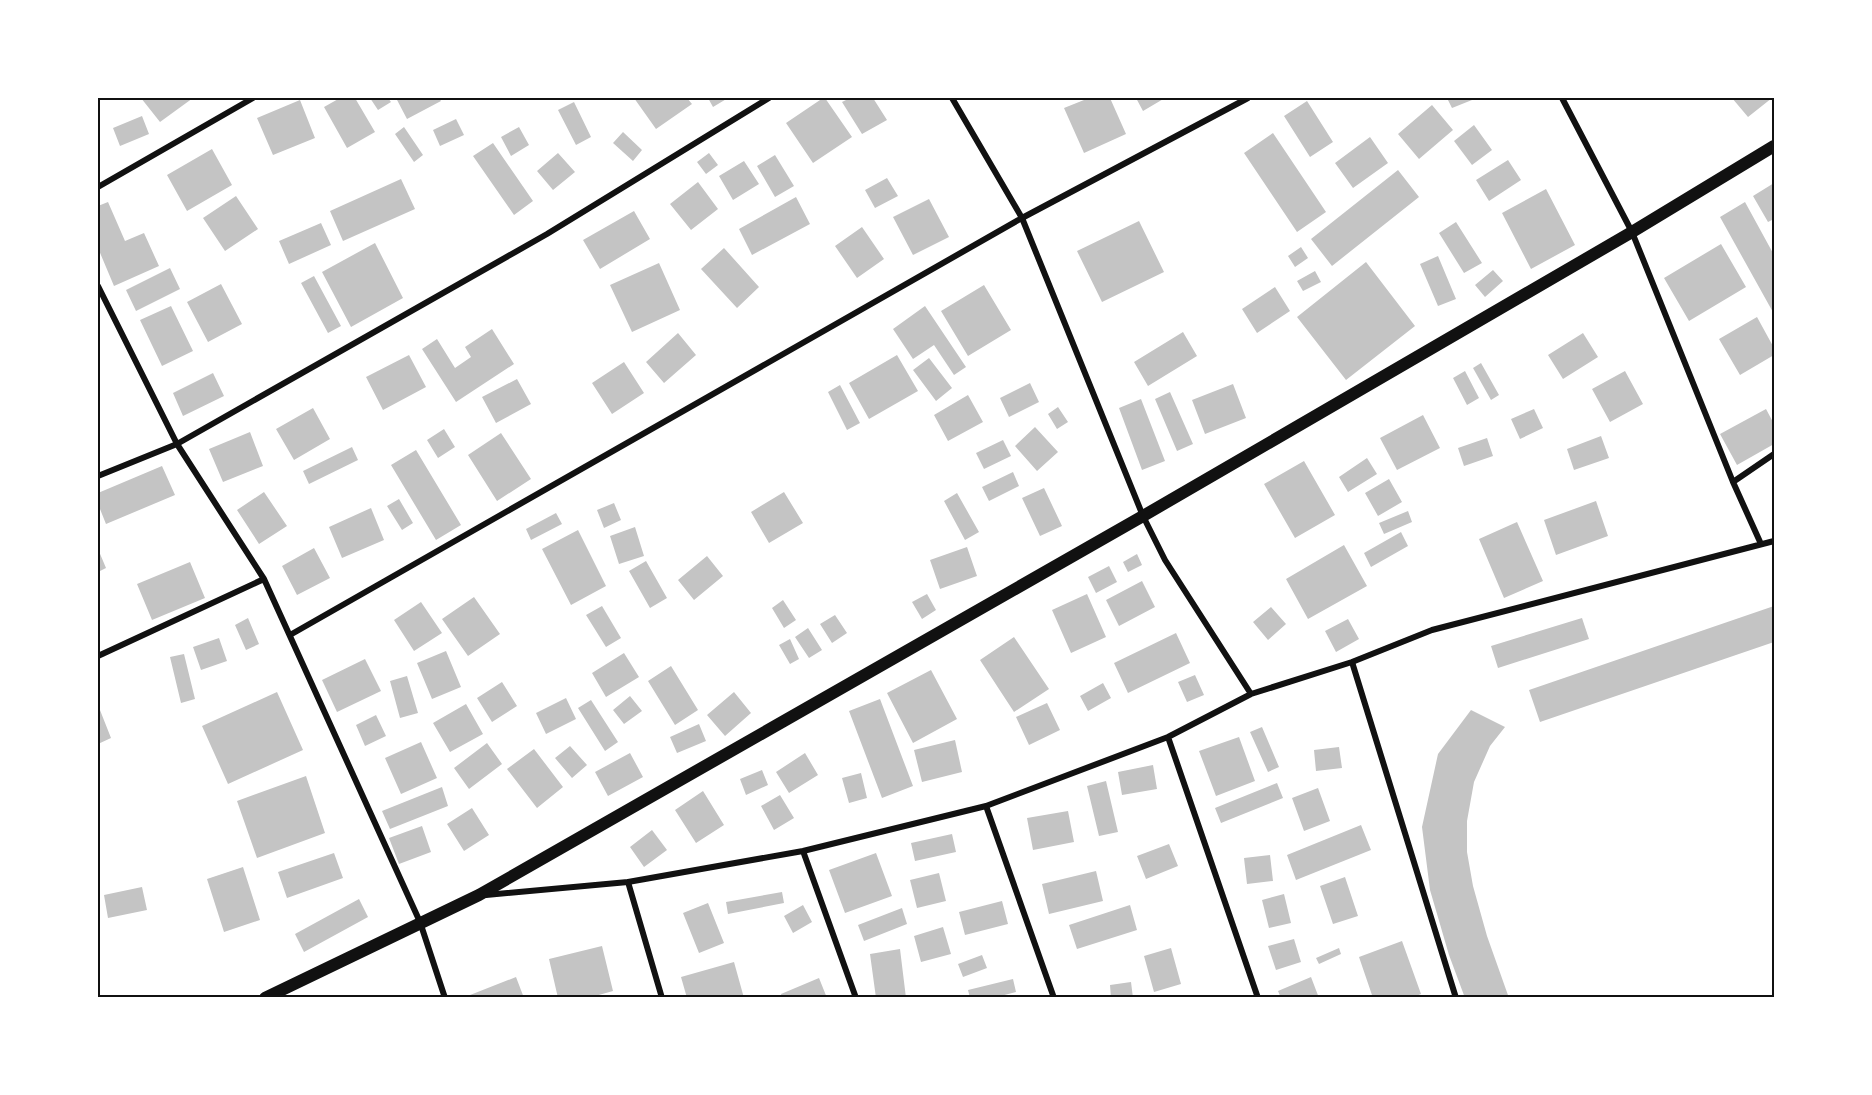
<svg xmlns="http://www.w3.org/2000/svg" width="1872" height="1095" viewBox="0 0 1872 1095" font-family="'DM Sans',sans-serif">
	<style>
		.building { fill: #c4c4c4 }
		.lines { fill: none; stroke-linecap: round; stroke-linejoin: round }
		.minor { stroke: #111; stroke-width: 6 }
		.secondary { stroke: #111; stroke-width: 12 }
		.neatline { fill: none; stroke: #111; stroke-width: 2 }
	</style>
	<rect width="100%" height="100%" fill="#fff"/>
	<path class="building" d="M141,98H193L160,122Z
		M340,98H355L375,132L347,148L324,107Z
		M370,98H388L391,102L378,110Z
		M396,98H439L441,101L407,119Z
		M634,98H687L692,104L656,129Z
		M708,98H728L713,107Z
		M823,98H825L852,137L813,163L786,123Z
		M850,98H873L887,120L862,134L842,102Z
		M1089,98H1110L1126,134L1084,153L1064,108Z
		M1136,98H1165L1143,111Z
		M1447,98H1477L1452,108Z
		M1732,98H1772L1748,117Z
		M300,100L315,138L273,155L257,118Z
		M1307,101L1333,142L1310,157L1284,116Z
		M574,102L591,137L576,145L558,110Z
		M1432,105L1453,130L1419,159L1398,134Z
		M142,116L149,134L120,146L113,128Z
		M456,119L464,135L440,146L433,130Z
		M1474,125L1492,150L1472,165L1454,141Z
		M404,127L423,155L414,162L395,134Z
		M519,127L529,145L511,156L501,137Z
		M623,132L642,150L633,161L613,143Z
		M1273,133L1326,212L1297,232L1244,153Z
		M1370,137L1388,163L1353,188L1335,163Z
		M493,143L533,201L514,215L473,156Z
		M212,149L232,185L187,211L167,175Z
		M558,153L575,172L553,190L537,171Z
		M709,153L718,165L706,174L697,162Z
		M775,155L794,186L775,197L757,166Z
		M1508,160L1521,180L1489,201L1476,180Z
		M744,161L759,184L733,200L719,176Z
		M1398,170L1419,197L1332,266L1311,239Z
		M887,178L898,196L875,208L865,190Z
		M401,179L415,209L343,241L330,211Z
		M698,182L718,209L691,230L670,204Z
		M1774,183V219L1768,222L1753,196Z
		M1546,189L1575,245L1531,269L1502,213Z
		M236,196L258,229L225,251L203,218Z
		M796,197L810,224L752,255L739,229Z
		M929,199L949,237L913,255L893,217Z
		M108,202L125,241L144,233L159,266L114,286L98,248V206Z
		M1745,202L1774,255V314L1720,217Z
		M634,211L650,239L600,269L583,240Z
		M1139,221L1164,272L1102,302L1077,251Z
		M1456,222L1482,263L1464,273L1439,233Z
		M321,223L331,245L289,264L279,241Z
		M862,227L884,259L857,278L835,246Z
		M375,243L403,298L351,327L322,272Z
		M1721,244L1746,287L1689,321L1664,278Z
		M1301,247L1308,258L1295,267L1288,256Z
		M724,248L759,287L737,308L701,269Z
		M1438,256L1456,299L1438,306L1420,264Z
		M1366,262L1415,326L1346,380L1297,317Z
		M659,263L680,310L632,332L610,285Z
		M170,268L180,289L136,311L126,290Z
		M1493,270L1503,281L1485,297L1475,285Z
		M1315,271L1321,282L1303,291L1297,281Z
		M314,276L341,326L328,333L301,283Z
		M221,284L242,324L208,342L187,302Z
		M984,285L1011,330L968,356L941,311Z
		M1275,287L1290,311L1257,333L1242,309Z
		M171,306L193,351L162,366L140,320Z
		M925,306L966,367L954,375L934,345L913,359L893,329Z
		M1757,317L1774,348V355L1740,375L1719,339Z
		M492,329L514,364L456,402L422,349L437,339L455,368L471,357L465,347Z
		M1183,332L1197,356L1148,386L1134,362Z
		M678,333L696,355L664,383L646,362Z
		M1583,333L1598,357L1563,379L1548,355Z
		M409,355L426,387L383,410L366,377Z
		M897,355L918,391L869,419L849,383Z
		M929,358L952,388L936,401L913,370Z
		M624,362L644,393L612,414L592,383Z
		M1481,363L1499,395L1491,400L1473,368Z
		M1465,371L1479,398L1467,405L1453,378Z
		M1625,371L1643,404L1610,422L1592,389Z
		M213,373L224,396L183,416L173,393Z
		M517,379L531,404L496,423L482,397Z
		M1030,383L1039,402L1009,417L1000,398Z
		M1233,384L1246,418L1205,434L1192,400Z
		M840,385L860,423L847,430L828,392Z
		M1170,392L1193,444L1177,451L1155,399Z
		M968,395L983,422L948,441L934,415Z
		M1141,399L1165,461L1142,470L1119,408Z
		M1058,407L1068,422L1057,429L1048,414Z
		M313,408L330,439L294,460L276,429Z
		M1534,409L1543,428L1520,439L1511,419Z
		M1766,409L1774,424V444L1737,465L1720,434Z
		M1423,415L1440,448L1397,470L1380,438Z
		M1035,427L1058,452L1037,471L1015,446Z
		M444,429L455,447L438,458L427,440Z
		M250,432L263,466L223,482L209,449Z
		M501,433L531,479L497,501L468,455Z
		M1601,436L1609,458L1574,470L1567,449Z
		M1487,438L1493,456L1464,466L1458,448Z
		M1003,440L1011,456L984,469L976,453Z
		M352,447L358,460L309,484L303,471Z
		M416,450L461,525L436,540L391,465Z
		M1367,458L1377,474L1348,492L1339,477Z
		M1304,461L1335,515L1295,538L1264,484Z
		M162,466L175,495L106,524L98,504V493Z
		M1013,472L1019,486L989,501L982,487Z
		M1389,479L1402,502L1378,516L1365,493Z
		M1044,488L1062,526L1040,536L1022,498Z
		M264,492L287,526L259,544L237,510Z
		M784,492L803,523L769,543L751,512Z
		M957,493L979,532L965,540L944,501Z
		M399,499L413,523L402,530L387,506Z
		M1596,501L1608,536L1556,555L1544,520Z
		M614,503L621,520L604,528L597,510Z
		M371,508L384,540L342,558L329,527Z
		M1408,511L1412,522L1384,534L1379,523Z
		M556,513L562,524L531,540L526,529Z
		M1517,522L1543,581L1504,598L1479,539Z
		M635,527L644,556L619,564L610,536Z
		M578,530L606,586L571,605L542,549Z
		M1401,532L1408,546L1371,567L1364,553Z
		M1344,545L1367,586L1308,619L1286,579Z
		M967,547L977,576L940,589L930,560Z
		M314,548L330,578L297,595L282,566Z
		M98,549L106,568L98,572Z
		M1137,554L1142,565L1128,572L1123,562Z
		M707,556L723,576L694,600L678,580Z
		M646,561L667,598L650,608L629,571Z
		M190,562L205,598L152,620L137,584Z
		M1109,566L1117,582L1096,593L1088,577Z
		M1142,581L1155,607L1119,626L1106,600Z
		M927,594L936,610L922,619L912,602Z
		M1087,594L1106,637L1071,653L1052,610Z
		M474,597L500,634L468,656L442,619Z
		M783,600L796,620L784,628L772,608Z
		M421,602L442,633L414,651L394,620Z
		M602,606L621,638L606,647L586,615Z
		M1774,606V642L1540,722L1529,690Z
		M1271,607L1286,624L1268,640L1253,622Z
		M835,615L847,633L832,643L820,624Z
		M248,618L259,644L246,650L235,625Z
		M1582,618L1589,639L1498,668L1491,646Z
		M1348,619L1359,639L1336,652L1325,631Z
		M808,628L822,650L809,658L795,637Z
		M1176,633L1190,663L1128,693L1114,663Z
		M1014,637L1049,689L1014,712L980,660Z
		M219,638L227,661L201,670L193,647Z
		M790,639L799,659L790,664L779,645Z
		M446,651L461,687L432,699L417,663Z
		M624,653L639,677L606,697L592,673Z
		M184,654L195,699L181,703L170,657Z
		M365,659L381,691L337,712L322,680Z
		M671,666L698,710L675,725L648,681Z
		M931,670L957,719L913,743L887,693Z
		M1195,675L1204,695L1187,702L1178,682Z
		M407,676L418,713L400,718L390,681Z
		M502,682L517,706L492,722L477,698Z
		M1103,683L1111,698L1088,711L1080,696Z
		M277,692L303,750L228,784L202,726Z
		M734,692L751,713L725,736L707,715Z
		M630,696L642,711L624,724L613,710Z
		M566,698L576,719L546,734L536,713Z
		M880,699L913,786L882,798L849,711Z
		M591,700L618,742L605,751L578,708Z
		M1047,703L1060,730L1029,745L1016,717Z
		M466,704L483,734L450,752L433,723Z
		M98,705L111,738L98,744Z
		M1471,710L1505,727L1490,746L1474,782L1467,821V852L1473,886L1487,936L1509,998H1465L1449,955L1430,890L1422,827L1438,754Z
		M376,715L386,736L365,746L356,725Z
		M699,724L706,741L677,753L670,737Z
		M1262,727L1279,767L1268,772L1250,732Z
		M1239,737L1255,781L1216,796L1199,751Z
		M955,740L962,772L922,782L914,750Z
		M421,742L437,778L401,794L385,758Z
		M487,743L502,764L469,789L454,768Z
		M570,746L587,765L572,778L555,758Z
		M1339,747L1342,768L1316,771L1314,750Z
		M534,749L563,787L537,808L507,769Z
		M630,753L643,777L608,796L595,772Z
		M805,753L818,775L789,793L776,772Z
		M1153,765L1157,789L1122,795L1118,772Z
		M762,770L768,785L746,795L740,779Z
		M861,773L867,798L849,803L842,778Z
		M306,776L325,833L257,858L237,801Z
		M1106,781L1118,832L1099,836L1087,786Z
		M1277,783L1283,798L1221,823L1215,808Z
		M442,787L448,806L390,829L382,811Z
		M1318,788L1330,821L1304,831L1292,798Z
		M703,791L724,825L696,843L675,810Z
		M780,795L794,818L774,830L761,806Z
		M472,808L489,835L464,851L447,824Z
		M1068,811L1074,842L1033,850L1027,818Z
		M1361,825L1371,850L1296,880L1287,855Z
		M422,826L431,852L399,864L389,838Z
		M652,830L667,850L644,867L630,847Z
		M952,834L956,852L915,861L911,843Z
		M1169,844L1178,866L1146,879L1137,856Z
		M334,853L343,878L287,898L278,872Z
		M876,853L892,896L845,913L829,870Z
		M1270,855L1273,881L1247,884L1244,858Z
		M243,867L260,920L224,932L207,879Z
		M1096,871L1103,901L1049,914L1042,884Z
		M939,873L946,901L917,908L910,880Z
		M1345,877L1358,916L1333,924L1320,886Z
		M142,887L147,910L108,918L104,895Z
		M782,892L784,903L728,914L726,902Z
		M1284,894L1291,923L1269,928L1262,900Z
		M359,899L368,917L304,952L295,934Z
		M1002,901L1008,924L965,935L959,912Z
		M708,903L724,943L699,953L683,913Z
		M803,905L812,922L793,933L784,916Z
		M1130,905L1137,930L1077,949L1069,925Z
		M902,908L907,924L864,941L858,925Z
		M943,927L951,954L921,962L914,936Z
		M1294,939L1301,962L1276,970L1268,946Z
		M1402,941L1421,994L1411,998H1373L1359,957Z
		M602,946L613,991L588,998H558L549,959Z
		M1171,948L1181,984L1154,992L1144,956Z
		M1339,948L1341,954L1319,964L1316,958Z
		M900,949L906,998H876L870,954Z
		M982,955L987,968L963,977L958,964Z
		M734,962L744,998H687L681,977Z
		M516,977L524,998H465V997Z
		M1311,977L1319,998H1281L1278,991Z
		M819,978L827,998H782L781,994Z
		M1013,979L1016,992L993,998H970L968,990Z
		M1131,982L1133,998H1111L1110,985Z"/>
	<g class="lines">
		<path class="minor" d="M952,98L1022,218L1143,516L1165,560L1251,694
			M1562,98L1632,232L1733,482L1761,544
			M98,187L253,98
			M98,286L177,444L264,579L420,922L445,998
			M98,476L177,444L547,234L769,98
			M1733,482L1774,454
			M290,635L1022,218L1248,98
			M98,656L264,579
			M1352,662L1456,998
			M1168,737L1258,998
			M986,806L1054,998
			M803,851L856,998
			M628,882L662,998
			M486,895L628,882L803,851L986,806L1168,737L1251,694L1352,662L1432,630L1774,541"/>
		<path class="secondary" d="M265,998L479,895L1143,516L1632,232L1774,146"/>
	</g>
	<rect width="1872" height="1095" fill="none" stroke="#ffffff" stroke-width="198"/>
	<rect x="99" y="99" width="1674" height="897" class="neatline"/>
</svg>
